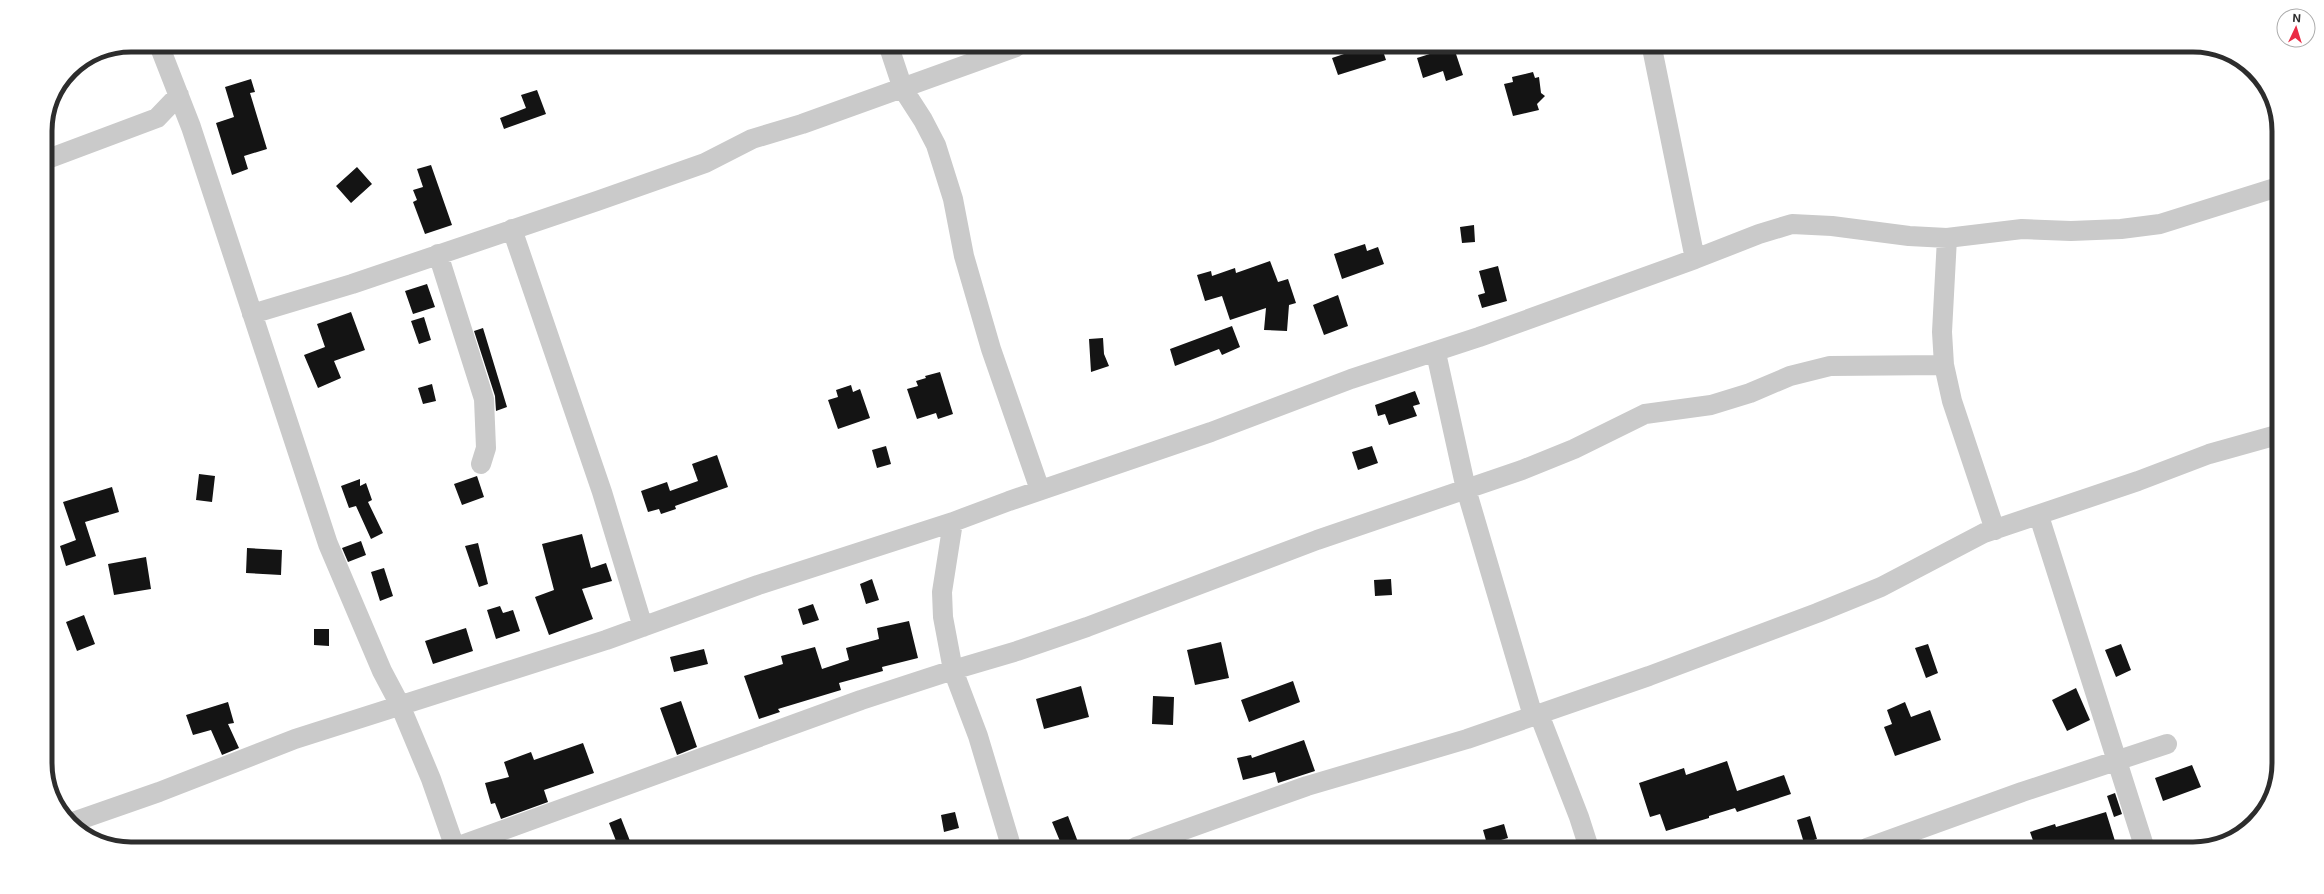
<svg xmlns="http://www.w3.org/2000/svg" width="2324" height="894" viewBox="0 0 2324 894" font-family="Inter,sans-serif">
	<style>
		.building { fill: #141414 }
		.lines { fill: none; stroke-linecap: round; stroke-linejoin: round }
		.minor { stroke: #cacaca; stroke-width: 20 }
		.rim { fill: none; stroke: #2d2d2d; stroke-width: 5 }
	</style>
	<rect width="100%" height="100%" fill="#fff"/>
	<path class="building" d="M1362,48H1382L1386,60L1338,75L1332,58Z
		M1435,48H1454L1463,75L1446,81L1443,71L1423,78L1417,58L1436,52Z
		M1533,72L1535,78L1539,77L1541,93L1545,96L1537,104L1539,110L1513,116L1504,84L1513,82L1512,77Z
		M251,79L255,92L250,93L267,149L244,156L248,169L232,175L216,123L234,117L225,87Z
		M537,90L546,114L504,129L500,118L526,108L521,95Z
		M431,165L452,225L425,234L413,202L417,200L413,190L423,187L417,169Z
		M357,167L372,184L351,203L336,186Z
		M1474,225L1475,242L1462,243L1460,227Z
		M1365,244L1367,251L1378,247L1384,264L1342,279L1334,254Z
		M1270,261L1278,282L1288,279L1296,303L1289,305L1287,331L1264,330L1266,308L1230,320L1222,296L1205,301L1197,275L1211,271L1212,276L1235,268L1236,273Z
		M1498,266L1507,301L1482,308L1478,295L1485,293L1479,271Z
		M427,284L435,307L413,314L405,291Z
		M1338,295L1348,326L1324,335L1313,305Z
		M351,312L365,350L334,361L341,378L318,388L304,355L325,347L317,324Z
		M424,317L431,340L419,344L411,321Z
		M1232,326L1240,347L1222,355L1219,349L1175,366L1170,349Z
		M483,328L507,407L496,411L495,396L474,331Z
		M1103,338L1104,354L1109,366L1091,372L1089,339Z
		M940,372L953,414L938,419L936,413L917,419L907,389L918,386L916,381L926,378L925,376Z
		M432,384L436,401L423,404L418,388Z
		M851,385L853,392L860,389L870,418L838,429L828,400L838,397L836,390Z
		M1415,391L1420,404L1413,406L1417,416L1389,425L1385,414L1378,416L1375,405Z
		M886,446L891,464L877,468L872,450Z
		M1372,446L1378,463L1358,470L1352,452Z
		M717,455L728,487L675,506L676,509L661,514L659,509L648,512L641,491L667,482L670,491L698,481L692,464Z
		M199,474L215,476L212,502L196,500Z
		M477,476L484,497L462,505L454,484Z
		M360,479V486L366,483L372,500L368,502L383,533L371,539L356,506L349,508L341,486Z
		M112,487L119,512L85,522L96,556L66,566L60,546L76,540L63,502Z
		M582,534L591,568L606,563L612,581L582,589L593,619L549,635L535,597L554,590L542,544Z
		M361,541L366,555L348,562L342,548Z
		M478,543L488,584L479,587L465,546Z
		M247,548L282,550L281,575L246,573Z
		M146,557L151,589L114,595L108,564Z
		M384,568L393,596L380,601L371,572Z
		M872,579L879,600L866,604L860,584Z
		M1391,579L1392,595L1375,596L1374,580Z
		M813,604L819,620L803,625L798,609Z
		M500,606L503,613L513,610L520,631L496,639L487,610Z
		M84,615L95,644L77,651L66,622Z
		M909,621L918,658L882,667L883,671L839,683L841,690L778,709L780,712L759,719L744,676L783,664L781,656L815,647L822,669L849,660L846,648L879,639L877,628Z
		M466,628L473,651L433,664L425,641Z
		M314,629H329V646L314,645Z
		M1221,642L1229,678L1195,685L1187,650Z
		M1928,644L1938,673L1926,678L1915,648Z
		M2121,644L2131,670L2116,677L2105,650Z
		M704,649L708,664L674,672L670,657Z
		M1293,681L1300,702L1249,722L1241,700Z
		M1081,686L1089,717L1044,729L1036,699Z
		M2076,688L2090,720L2067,731L2052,700Z
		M1153,696L1174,697L1173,725L1152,724Z
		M681,701L697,747L677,755L660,708Z
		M228,702L234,723L228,724L239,748L222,755L211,730L193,735L186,715Z
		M1905,702L1911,717L1930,710L1941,740L1895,756L1884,727L1892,724L1887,710Z
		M1304,740L1315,771L1278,783L1275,772L1243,780L1237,758L1251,755L1252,758Z
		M583,743L594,773L544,790L548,802L501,819L495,803L491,804L485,783L509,777L504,762L531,752L534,760Z
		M1727,761L1737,791L1784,775L1791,794L1737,812L1735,808L1709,816V818L1666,831L1660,814L1650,817L1639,783L1684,768L1686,775Z
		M2192,765L2201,787L2163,801L2155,778Z
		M2115,793L2122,814L2114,817L2107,796Z
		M955,812L959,828L944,832L941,815Z
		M2106,812L2115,841L2092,849H2036L2030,832L2055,824L2056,827Z
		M1068,816L1078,842L1062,846L1052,822Z
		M1810,816L1817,839L1804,843L1797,820Z
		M621,818L632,846H618L609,823Z
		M1504,824L1508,838L1487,844L1483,830Z"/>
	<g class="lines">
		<path class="minor" d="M159,45L191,127L328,544L382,671L400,705L431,779L454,845
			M889,47L903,89L923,120L936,145L953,199L964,256L991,349L1040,490
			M1652,48L1695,259
			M45,160L157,118L179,95
			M512,229L602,492L643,627
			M1947,238L1942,332L1944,365L1952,401L1995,530
			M438,254L484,399L486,448L481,464
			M252,314L352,284L597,201L705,163L752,139L802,124L1016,47
			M1436,353L1466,489L1533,716
			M2039,516L2145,849
			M1539,714L1579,817L1589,848
			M73,822L159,792L295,739L606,640L758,585L953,522L1009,501L1211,432L1351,379L1479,337L1695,259L1759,234L1792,224L1832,226L1909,236L1947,238L2022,229L2071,231L2121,229L2160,224L2278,187
			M462,845L861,700L953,670L943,617L942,592L953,522
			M1011,846L978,736L953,670L1017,651L1087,627L1317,540L1522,470L1574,449L1645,414L1711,405L1750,393L1790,376L1830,366L1944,365
			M1136,847L1307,786L1467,739L1649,676L1817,613L1881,587L1984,533L2138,481L2209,454L2277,435
			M1867,848L2022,792L2167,744"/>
	</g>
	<path d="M0 0H2324V894H0ZM131 52H2193A79 79 0 0 1 2272 131V763A79 79 0 0 1 2193 842H131A79 79 0 0 1 52 763V131A79 79 0 0 1 131 52Z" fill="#fff" fill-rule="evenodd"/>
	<path class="rim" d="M131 52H2193A79 79 0 0 1 2272 131V763A79 79 0 0 1 2193 842H131A79 79 0 0 1 52 763V131A79 79 0 0 1 131 52Z"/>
	<g transform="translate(2296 28) rotate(4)"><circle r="19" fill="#ffffff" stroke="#ababab"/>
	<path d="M0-3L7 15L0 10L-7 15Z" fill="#ea2a44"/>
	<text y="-6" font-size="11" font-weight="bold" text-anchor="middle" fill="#2d2d2d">N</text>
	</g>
</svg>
